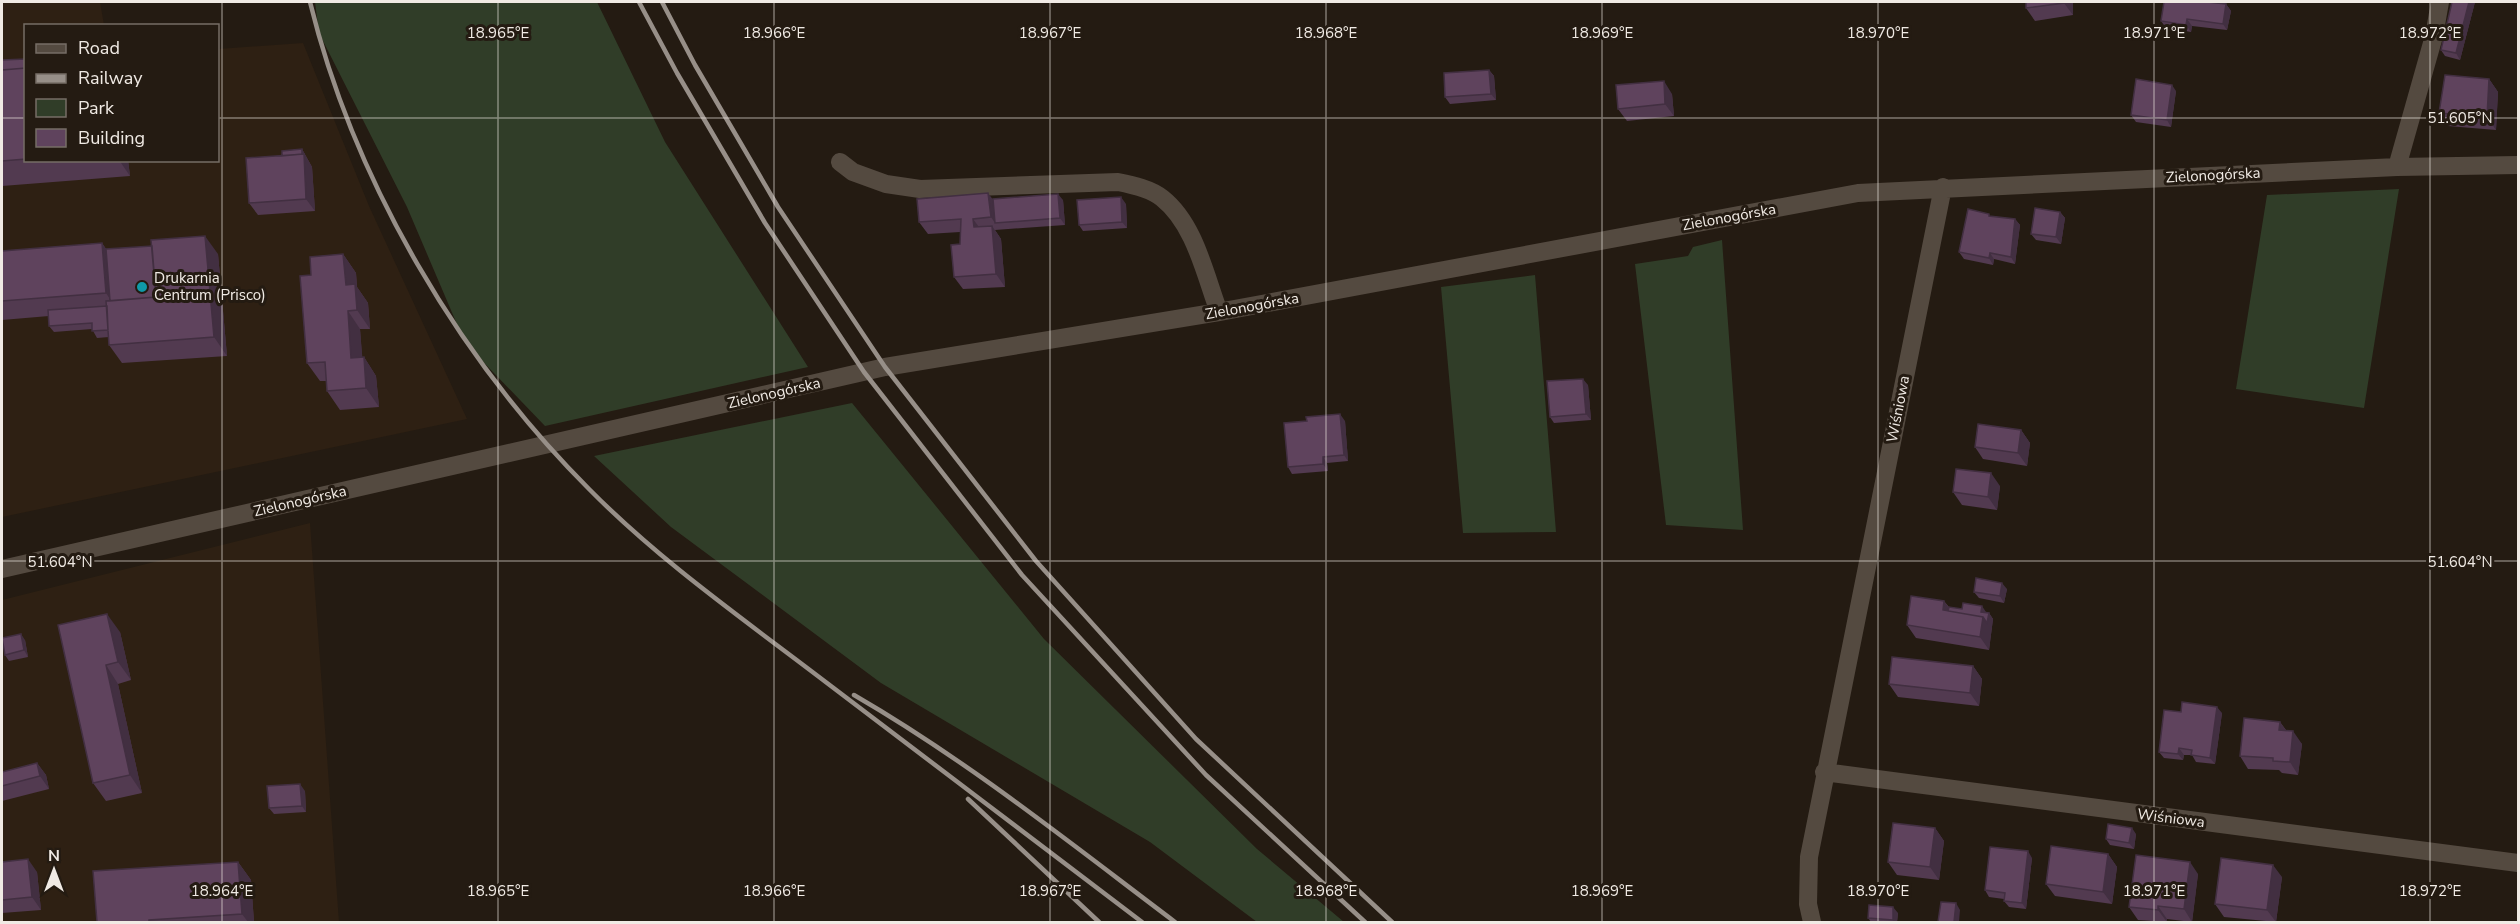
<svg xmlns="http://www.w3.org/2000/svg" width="2520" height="924" viewBox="0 0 2520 924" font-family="'Nunito Sans',sans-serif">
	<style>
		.built { fill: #2e2013 }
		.green { fill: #303d28 }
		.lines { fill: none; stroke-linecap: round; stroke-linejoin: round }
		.minor { stroke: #544a40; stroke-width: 18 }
		.rail { stroke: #978f88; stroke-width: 4.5 }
		.wall { fill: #523a50 }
		.shaded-wall { fill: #422f41 }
		.building { fill: #5f435d; stroke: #422f41; stroke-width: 1.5 }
		.ticks { fill: none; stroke: #f0eae4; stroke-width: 1.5; stroke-opacity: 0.45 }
		.culture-dot { fill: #0f9aa8; stroke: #241b12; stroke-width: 2 }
		.labels { text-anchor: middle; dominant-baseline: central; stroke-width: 6; stroke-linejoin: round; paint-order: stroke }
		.street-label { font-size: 15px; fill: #f0eae4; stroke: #241b12 }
		.poi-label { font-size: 15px; fill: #f0eae4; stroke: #241b12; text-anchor: start }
		.ticks-label { font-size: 15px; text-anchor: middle; fill: #f0eae4; stroke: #241b12; stroke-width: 6; stroke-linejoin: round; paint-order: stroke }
	</style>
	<rect width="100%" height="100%" fill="#241b12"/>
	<path class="built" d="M2,2H100L104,25L26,26V160H218V49L303,43L369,206L467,419L2,517Z
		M310,523L339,922H2V600Z"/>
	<path class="green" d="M315,2H597L665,142L808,367L545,426L465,343L407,207L319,33Z
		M2399,189L2364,408L2236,389L2267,195Z
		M1722,240L1743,530L1666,525L1635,264L1688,256L1693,247Z
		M1535,275L1556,532L1463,533L1441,287Z
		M852,403L1044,639L1257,849L1344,922H1257L1150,842L881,683L671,527L594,456Z"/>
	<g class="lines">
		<path class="minor" d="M840,162L853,172L886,184L920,189L1118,182C1133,185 1151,189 1162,198C1195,224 1205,275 1219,312
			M2397,167L2434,36L2440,2
			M2,569L885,367L1219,312L1858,193L2397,167L2518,165
			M1824,772L2518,863
			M1812,922L1808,904L1809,857L1943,187"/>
		<path class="rail" d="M310,2C354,181 459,359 589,489C661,562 746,621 827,683C932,763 1037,842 1142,922
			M639,2L677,73L765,223L864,372L1022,575L1206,775L1365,922
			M662,2L695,65L778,207L885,367L1036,561L1196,739L1392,922
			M854,695C968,761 1070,843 1175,922
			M968,799L1099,922"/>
	</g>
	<path class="wall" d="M2073,2V15L2035,21L2026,8Z
		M2452,2H2475L2460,60L2445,56L2441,50Z
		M2226,4L2231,11L2227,30L2192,26L2191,32L2166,28L2161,21Z
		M26,59V160H128L130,176L2,186V60Z
		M1489,70L1494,76L1496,100L1450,104L1445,97Z
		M2489,79L2498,92L2496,130L2448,126L2439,113Z
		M2176,91L2171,127L2136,122L2131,115Z
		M1672,94L1674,116L1627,121L1618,109Z
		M302,149L312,167L315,211L258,215L249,203Z
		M993,199L1063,200L1065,225L995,230L1001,239L1005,287L963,289L954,277L960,244V232L928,234L919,222Z
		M1126,204L1127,228L1083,231L1079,225Z
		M2060,212L2065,218L2061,244L2036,240L2031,234Z
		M1991,216L2015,219L2020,225L2015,264L1994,259L1993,265L1964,259L1959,252Z
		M102,243L106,249L218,254L227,356L122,363L109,345V337L97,338L92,329L54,332L49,326V316L2,320V251Z
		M343,254L356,273L357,287L368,303L370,329H360L362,357H364L376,376L379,407L340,410L327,391V381H320L307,363L311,275Z
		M1588,385L1591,420L1554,423L1550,417Z
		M1345,421L1348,461L1327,463L1328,471L1292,474L1288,467Z
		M2021,430L2030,443L2027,466L1983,459L1975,447Z
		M2000,486L1997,510L1962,505L1953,492Z
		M2007,589L2004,603L1979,598L1974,592Z
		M1944,601L1949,607L1989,613L1993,619L1989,650L1916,638L1907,625Z
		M58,625L120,632L131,680L118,684L142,793L106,801L93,783Z
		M25,640L28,657L9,661L5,655Z
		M1973,666L1982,679L1979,706L1898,697L1889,684Z
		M2181,712L2222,713L2215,764L2196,762L2192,755H2184L2183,760L2164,758L2159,752Z
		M2280,722L2286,730L2302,744L2298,775L2282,773L2279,770L2248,769L2240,756Z
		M37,763L46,775L49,789L2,801V772Z
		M305,791L306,812L274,814L269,808Z
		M1935,828L1944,841L1939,880L1897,875L1888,862Z
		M2136,834L2134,849L2110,845L2106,839Z
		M2108,854L2117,867L2112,904L2055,896L2046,884Z
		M2032,858L2026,909L2009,907L2004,901V899L1989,897L1985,890Z
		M2,862L37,872L41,910L2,913Z
		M238,862L251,880L254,922H97Z
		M2198,874L2192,922L2167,919V922L2138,920L2129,907Z
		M2282,877L2276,922L2224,917L2215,904Z
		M1898,913L1897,922H1871L1868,918Z"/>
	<path class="shaded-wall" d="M2064,2H2073V15L2064,3Z
		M2469,2H2475L2460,60L2456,53Z
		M2226,4L2231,11L2227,30L2223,24Z
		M2187,19L2192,26L2191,32L2186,25Z
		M1489,70L1494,76L1496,100L1491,94Z
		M2489,79L2498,92L2496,130L2487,117Z
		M1664,81L1672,94L1674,116L1665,104Z
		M2172,85L2176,91L2171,127L2167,120Z
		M302,149L312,167L315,211L306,199Z
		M119,160H128L130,176Z
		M988,193L997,205L995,223L991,217Z
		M1058,194L1063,200L1065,225L1060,218Z
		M1121,197L1126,204L1127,228L1122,222Z
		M2060,212L2065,218L2061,244L2056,237Z
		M973,219L982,231L974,227Z
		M2015,219L2020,225L2015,264L2011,257Z
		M992,226L1001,239L1005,287L996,274Z
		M205,236L218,254L227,356L214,337Z
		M102,243L115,262L114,305L106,293Z
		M1990,253L1994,259L1993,265L1989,258Z
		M343,254L356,273L357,287L368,303L370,329L357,310L346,285Z
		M348,311L360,329L364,377L351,358Z
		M364,357L376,376L379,407L366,388Z
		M1583,379L1588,385L1591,420L1586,414Z
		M1340,414L1345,421L1348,461L1344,455Z
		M2021,430L2030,443L2027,466L2018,453Z
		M1323,457L1327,463L1328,471L1323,464Z
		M1991,473L2000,486L1997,510L1988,497Z
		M2002,583L2007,589L2004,603L2000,596Z
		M1944,601L1953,614L1943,610Z
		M1982,606L1986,612H1981Z
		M1989,613L1993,619L1989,650L1980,637L1983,617Z
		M107,614L120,632L131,680L118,662Z
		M21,634L25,640L28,657L24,650Z
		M106,665L118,684L142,793L130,775Z
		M1973,666L1982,679L1979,706L1970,693Z
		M2217,707L2222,713L2215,764L2210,758Z
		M2280,722L2289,735L2279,730Z
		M2293,731L2302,744L2298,775L2290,762Z
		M2179,748L2184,755L2183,760L2178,754Z
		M37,763L46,775L49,789L40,776Z
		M300,784L305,791L306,812L302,806Z
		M1935,828L1944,841L1939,880L1930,867Z
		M2132,828L2136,834L2134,849L2129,843Z
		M2028,851L2032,858L2026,909L2022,903Z
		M2108,854L2117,867L2112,904L2103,892Z
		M28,859L37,872L41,910L32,897Z
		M238,862L251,880L254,922H248L242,914Z
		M2190,862L2198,874L2192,922L2184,909Z
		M2273,865L2282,877L2276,922L2267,910Z
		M1956,903L1960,910L1959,922H1954Z
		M2158,906L2167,919V922L2158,910Z
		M1893,907L1898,913L1897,922H1894L1893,920Z"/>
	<path class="building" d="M2026,2H2064V3L2026,8Z
		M2164,2H2207L2226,4L2223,24L2187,19L2186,25L2161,21Z
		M2452,2H2469L2456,53L2441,50Z
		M26,59V68L2,70V60Z
		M26,68V159L2,161V70Z
		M1489,70L1491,94L1445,97L1444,73Z
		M2445,75L2489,79L2487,117L2439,113Z
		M2136,79L2172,85L2167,120L2131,115Z
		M1664,81L1665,104L1618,109L1616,85Z
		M302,149V154L282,156V151Z
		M304,154L306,199L249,203L246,158Z
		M988,193L991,217L973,219L974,227L992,226L996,274L954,277L951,245L960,244L961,219L919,222L917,199Z
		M1058,194L1060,218L995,223L993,199Z
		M1121,197L1122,222L1079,225L1077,200Z
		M2035,208L2060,212L2056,237L2031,234Z
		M1968,209L1989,214V216L2015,219L2011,257L1990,253L1989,258L1959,252Z
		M205,236L214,337L109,345L106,301L156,297L151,240Z
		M102,243L106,293L2,301V251Z
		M152,246L156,297L110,301L106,249Z
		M343,254L346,285L355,284L357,310L348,311L351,358L364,357L366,388L327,391L325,362L307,363L300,276L311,275L310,257Z
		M107,306L108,330L92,331V323L49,326L48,310Z
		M1583,379L1586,414L1550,417L1547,381Z
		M1340,414L1344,455L1323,457V464L1288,467L1284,423L1307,421L1306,417Z
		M1978,424L2021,430L2018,453L1975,447Z
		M1956,469L1991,473L1988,497L1953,492Z
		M1976,578L2002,583L2000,596L1974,592Z
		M1911,596L1944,601L1943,610L1983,617L1980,637L1907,625Z
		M1963,603L1982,606L1981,612L1989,613L1987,623L1983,617L1948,611L1949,607L1962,609Z
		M107,614L118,662L106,665L130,775L93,783L58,625Z
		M21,634L24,650L5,655L2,638Z
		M1892,657L1973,666L1970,693L1889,684Z
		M2182,702L2217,707L2210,758L2191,755L2192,750L2179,748L2178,754L2159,752L2164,710L2181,712Z
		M2244,718L2280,722L2279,730L2293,731L2290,762L2273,761V758L2240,756Z
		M37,763L40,776L2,786V772Z
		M300,784L302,806L269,808L267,786Z
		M1893,823L1935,828L1930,867L1888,862Z
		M2108,824L2132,828L2129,843L2106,839Z
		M2051,846L2108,854L2103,892L2046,884Z
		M1990,847L2028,851L2022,903L2004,901L2005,893L1985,890Z
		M2136,855L2190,862L2184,909L2158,906V910L2129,907Z
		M2221,858L2273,865L2267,910L2215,904Z
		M28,859L32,897L2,900V862Z
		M238,862L242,914L149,920V922H97L93,871Z
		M1941,902L1956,903L1954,922H1938Z
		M1869,905L1893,907V920L1868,918Z"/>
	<path class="ticks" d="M222,2V922M498,2V922M774,2V922M1050,2V922M1326,2V922M1602,2V922M1878,2V922M2154,2V922M2430,2V922M2,118H26M218,118H2518M2,561H2518"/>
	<circle class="culture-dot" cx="142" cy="287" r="6"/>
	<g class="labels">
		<g class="street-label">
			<text transform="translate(2213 175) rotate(-3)">Zielonogórska</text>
			<text transform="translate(1729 217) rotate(-10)">Zielonogórska</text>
			<text transform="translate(1252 306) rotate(-10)">Zielonogórska</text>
			<text transform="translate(774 393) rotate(-13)">Zielonogórska</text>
			<text transform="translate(1898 409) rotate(-79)">Wiśniowa</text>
			<text transform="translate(300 501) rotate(-13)">Zielonogórska</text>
			<text transform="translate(2171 818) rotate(7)">Wiśniowa</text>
		</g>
		<g class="poi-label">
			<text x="154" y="278">Drukarnia<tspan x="154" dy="17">Centrum (Prisco)</tspan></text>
		</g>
	</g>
	<g class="ticks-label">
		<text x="498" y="38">18.965°E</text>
		<text x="774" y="38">18.966°E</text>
		<text x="1050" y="38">18.967°E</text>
		<text x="1326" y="38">18.968°E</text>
		<text x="1602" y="38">18.969°E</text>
		<text x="1878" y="38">18.970°E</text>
		<text x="2154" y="38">18.971°E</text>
		<text x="2430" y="38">18.972°E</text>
		<text x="2460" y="123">51.605°N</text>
		<text x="60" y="567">51.604°N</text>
		<text x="2460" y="567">51.604°N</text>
		<text x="222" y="896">18.964°E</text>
		<text x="498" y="896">18.965°E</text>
		<text x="774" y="896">18.966°E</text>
		<text x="1050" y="896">18.967°E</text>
		<text x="1326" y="896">18.968°E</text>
		<text x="1602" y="896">18.969°E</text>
		<text x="1878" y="896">18.970°E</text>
		<text x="2154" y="896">18.971°E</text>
		<text x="2430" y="896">18.972°E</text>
	</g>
	<rect width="2520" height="924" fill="none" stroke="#f0eae4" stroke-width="6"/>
	<rect x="24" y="24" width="195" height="138" fill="#241b12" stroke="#766e66" stroke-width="1.5"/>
	<rect x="36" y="44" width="30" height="9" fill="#544a40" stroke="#766e66" stroke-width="1.5"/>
	<text x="78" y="54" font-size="18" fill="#f0eae4">Road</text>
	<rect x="36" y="74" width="30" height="9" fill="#978f88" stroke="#766e66" stroke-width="1.5"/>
	<text x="78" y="84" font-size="18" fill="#f0eae4">Railway</text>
	<rect x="36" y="99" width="30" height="18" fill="#303d28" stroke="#766e66" stroke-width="1.5"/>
	<text x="78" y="114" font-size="18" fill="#f0eae4">Park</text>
	<rect x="36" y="129" width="30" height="18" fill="#5f435d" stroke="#766e66" stroke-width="1.5"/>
	<text x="78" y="144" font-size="18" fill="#f0eae4">Building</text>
	<g transform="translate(54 870)" stroke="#241b12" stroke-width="4.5" paint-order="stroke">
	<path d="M0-4.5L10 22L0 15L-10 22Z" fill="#f0eae4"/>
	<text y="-9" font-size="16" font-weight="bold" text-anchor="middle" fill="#f0eae4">N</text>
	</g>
</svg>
